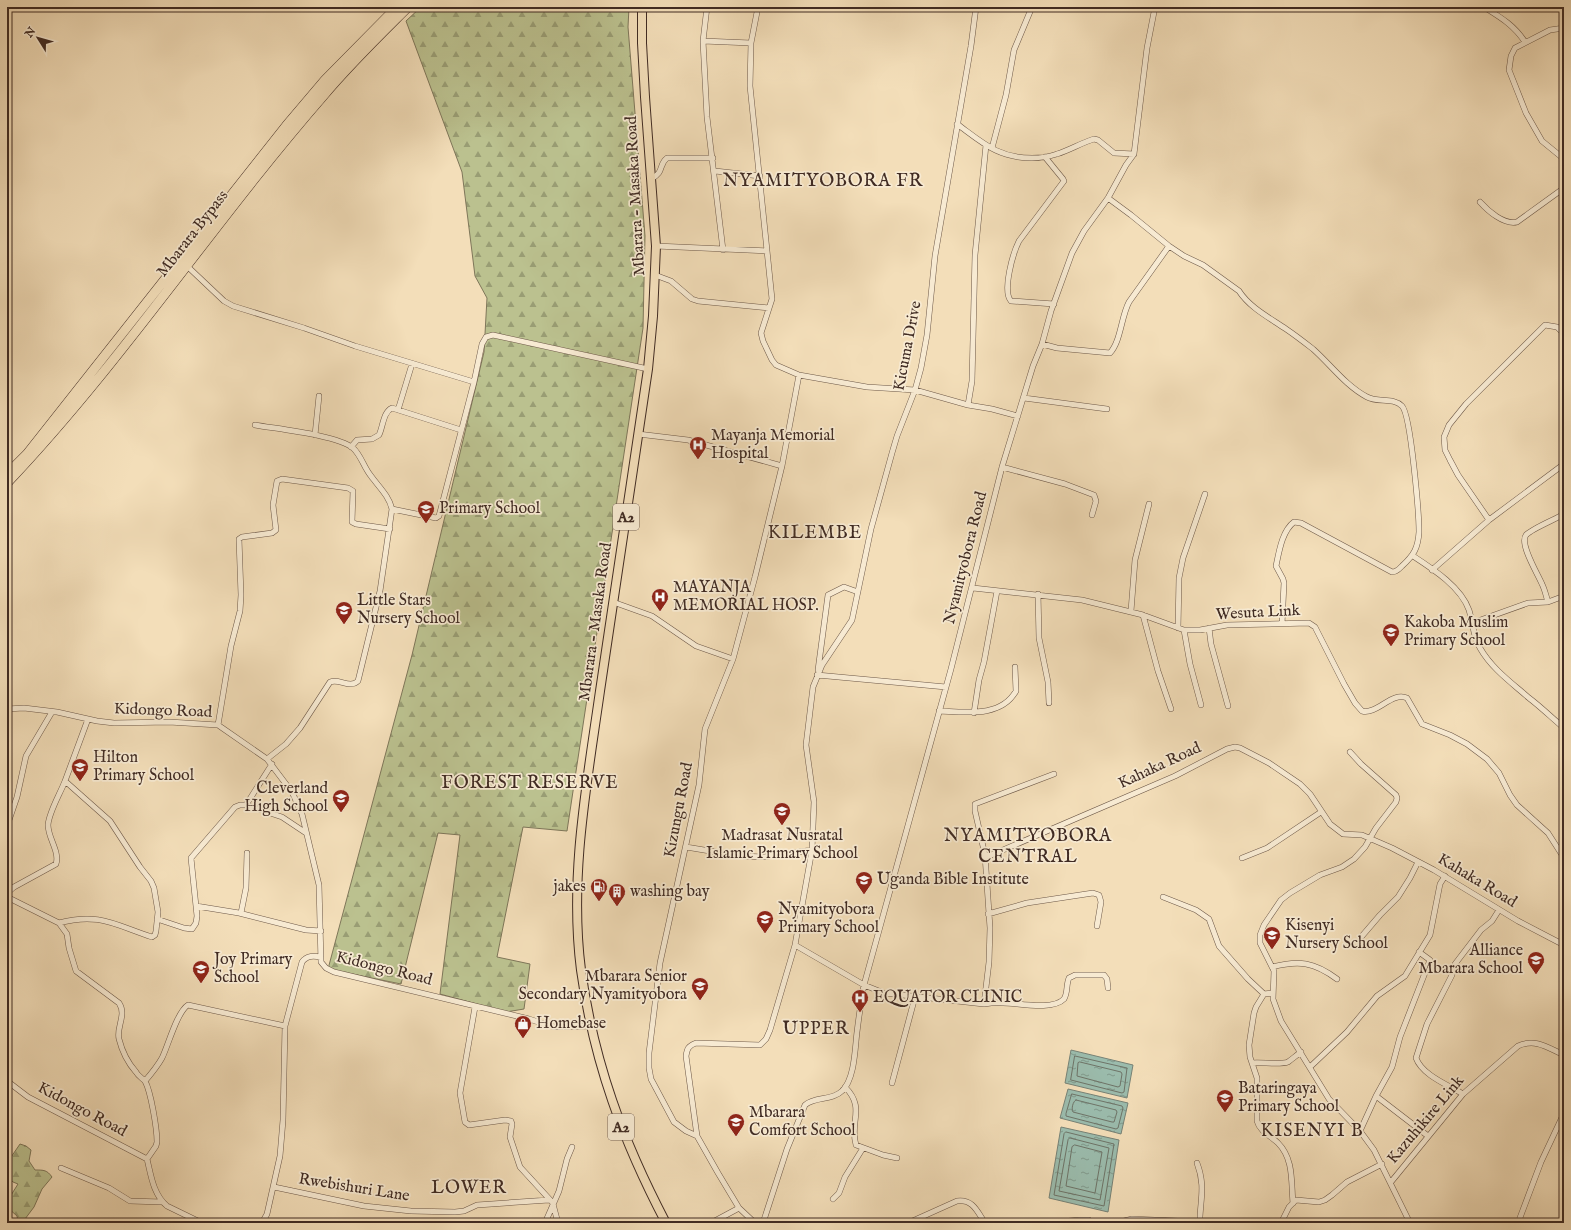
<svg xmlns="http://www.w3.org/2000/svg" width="1571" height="1230" viewBox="0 0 1571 1230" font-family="'IM FELL English',serif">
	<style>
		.forest { fill: url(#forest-firs); stroke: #7e7659 }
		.water { fill: url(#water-ripples); stroke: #778276 }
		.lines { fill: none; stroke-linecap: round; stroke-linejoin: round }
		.shore { stroke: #6e7468; stroke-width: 1 }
		.street-casing { stroke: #6d5848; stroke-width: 6 }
		.primary-casing { stroke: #402b23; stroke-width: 10 }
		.highway-casing { stroke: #402b23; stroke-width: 10 }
		.street { stroke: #f7ead2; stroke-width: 5 }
		.primary { stroke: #f3deb9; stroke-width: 8 }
		.highway { stroke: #f3deb9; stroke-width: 9 }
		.labels { text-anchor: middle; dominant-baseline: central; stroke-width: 3.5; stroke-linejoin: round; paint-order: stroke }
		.shield { fill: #f7ead2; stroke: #776458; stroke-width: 1 }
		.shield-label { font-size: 15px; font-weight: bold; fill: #402b23 }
		.street-label { font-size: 16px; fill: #402b23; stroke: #f7ead2 }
		.poi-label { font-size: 16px; fill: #402b23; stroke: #f7ead2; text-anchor: start }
		.quarter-label { font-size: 18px; letter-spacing: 1px; fill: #402b23; stroke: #f7ead2 }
	</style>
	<defs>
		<pattern id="forest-firs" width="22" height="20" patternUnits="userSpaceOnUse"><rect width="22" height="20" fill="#bbc18f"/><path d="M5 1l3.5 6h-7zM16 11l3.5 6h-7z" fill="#999d74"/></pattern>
		<pattern id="water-ripples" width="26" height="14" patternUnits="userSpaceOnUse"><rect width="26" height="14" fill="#9bbcad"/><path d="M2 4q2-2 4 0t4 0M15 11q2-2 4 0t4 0" fill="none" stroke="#80998c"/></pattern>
	</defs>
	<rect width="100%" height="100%" fill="#f3deb9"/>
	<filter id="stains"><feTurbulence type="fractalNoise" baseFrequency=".005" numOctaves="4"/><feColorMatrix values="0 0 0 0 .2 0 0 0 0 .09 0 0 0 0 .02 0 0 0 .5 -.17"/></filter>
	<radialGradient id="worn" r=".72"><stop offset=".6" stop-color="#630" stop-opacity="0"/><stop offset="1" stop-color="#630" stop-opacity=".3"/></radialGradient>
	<path class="forest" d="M421,7H629L628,27L645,236L643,328L567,831L523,827L497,957L530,964L524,1009L506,1012L440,994L460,835L438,833L401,984L328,969L412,655L484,352L487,298L475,276L462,172L406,21Z
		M20,1144L26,1146L31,1150L29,1161L35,1170C44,1170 47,1170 52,1177L42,1189L34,1207L22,1223L18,1222L17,1216L7,1207L8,1200L18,1184L13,1182L7,1176V1163Z"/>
	<path class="water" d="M1071,1050L1133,1065L1127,1098L1065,1083Z
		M1068,1089L1128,1103L1121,1134L1060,1118Z
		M1061,1127L1119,1140L1108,1212L1049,1198Z"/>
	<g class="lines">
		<path class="shore" d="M1075,1056L1127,1068L1124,1092L1122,1093L1071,1080Z
			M1080,1062L1121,1072L1122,1074L1120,1086L1118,1087L1077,1076L1078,1063Z
			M1072,1094L1122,1106L1123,1108L1118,1128L1116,1129L1066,1116V1114Z
			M1076,1100L1116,1110L1117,1112L1114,1122H1112L1073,1112C1071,1109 1073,1101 1076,1100Z
			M1066,1132L1114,1144L1104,1206L1054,1195L1064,1134Z
			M1070,1138L1109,1148L1100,1200L1059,1191L1068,1140Z
			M1075,1145L1102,1152L1095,1193L1066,1186L1072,1147Z"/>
		<defs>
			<path id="street" d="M707,7L703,41L707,117L723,250
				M758,7L751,43L750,86L772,299L761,333L763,341L772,360L776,365L799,375L867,387L915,390L968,405L992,409L1018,416
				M1484,7C1500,17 1514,25 1525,42
				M1564,28L1550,30L1515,48L1511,56L1509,70L1526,113L1542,141L1564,159
				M703,41L751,43
				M957,124C983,143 998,158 1032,158C1041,158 1048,157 1057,154C1070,150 1081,143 1094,139L1098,140L1114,153L1134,154
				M992,148L1006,95L1014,50L1032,7
				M1045,157L1063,179L1064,181L1019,241C1013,253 1002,291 1011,301L1054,304
				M715,171L760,176
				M651,179C665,172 658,165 667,158H713
				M1108,198L1131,215L1169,246L1184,256L1203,265L1239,291C1250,308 1270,318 1286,329C1295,335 1304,342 1313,349C1331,365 1346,386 1367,397C1378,403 1393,397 1402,406C1411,415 1419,515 1419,532C1418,548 1414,555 1402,566C1399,569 1397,572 1392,572L1301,523L1294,522C1282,531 1279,552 1276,566L1283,579L1284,583L1282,624
				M1480,202C1488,211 1504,225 1517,222L1564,188
				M656,246L767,251
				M187,266L224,301L233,306L304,328L355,346L474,382
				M655,275L671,281L692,299L698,301L769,308
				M1042,344L1057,348L1110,353C1121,341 1121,317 1129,302L1169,246
				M1024,398L1107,409
				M968,405L972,381L975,255L986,145
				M398,410L412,364
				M255,425C277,429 337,435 353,448C361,455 364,468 371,476C379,487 389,496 392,509L380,591L358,681C350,689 339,678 330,682L300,728L286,744L267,759
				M638,434L688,440L782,466
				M315,435L319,396
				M351,447L357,440L372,439L379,435C383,427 383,412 392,408L461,430
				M1002,467L1065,484L1094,495L1096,501L1092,515
				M392,509L436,518L439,516L474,382L482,344L486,337L493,335L648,369
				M1489,520L1458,475L1450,460L1445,450L1444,437L1449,425L1466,404L1545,325L1557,327L1564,334
				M1413,556C1433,569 1461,587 1469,610C1473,623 1473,637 1480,648C1492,669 1512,683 1529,698C1541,707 1552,718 1564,728
				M1432,570L1489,520L1564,464
				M973,588L1082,600L1143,615L1184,630H1200L1227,625L1309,623L1315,627L1344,684L1355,703L1362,711C1377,715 1392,691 1407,698L1422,724L1450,735L1467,744L1487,759L1499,773L1510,795L1517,805L1548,833L1564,858
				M1038,594L1039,638L1048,682L1049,703
				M613,602L652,616L696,646L733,659
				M1548,602C1546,596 1545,590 1542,584C1538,574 1519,544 1526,535C1531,529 1556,519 1564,514
				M1131,611L1135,560L1149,504
				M1143,615L1158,671L1171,709
				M1472,623L1528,603L1548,602L1564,596
				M1178,628L1179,578L1183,558L1205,494
				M1209,628L1211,644L1228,706
				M1184,630L1190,664L1201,705
				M818,670L828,595L844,587L858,592
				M817,675L946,687
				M7,709L24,708L57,712L97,721L114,723L169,722L218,725L267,759L292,792L302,814L319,885L321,962L326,968L334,972L529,1019L554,1027L592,1026
				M939,711C965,712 1001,718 1016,691L1015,667
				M974,713L979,680L984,662L997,591
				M218,725L231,646L240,611L241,595L239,539L242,537L272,533L276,530L273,505L277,481L282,479L348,488L353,491L352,522L356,524L390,529
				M1350,752L1361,764L1396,795L1397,798L1396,802L1376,828L1365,847L1354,859L1342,867L1320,875L1290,893L1281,900L1264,925L1260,935V943L1274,971L1273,999L1281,1021L1329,1099L1360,1131L1374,1150L1410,1223
				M246,805L272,764
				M7,826L17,797L26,756L52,712
				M686,847L740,856L764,857L812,850
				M985,855L975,811V804L1054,774
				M1242,858L1267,848L1321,812
				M7,893L14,887L56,864C60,852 48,838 48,825C49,812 60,794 65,781
				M7,897L59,923L67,934L69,948L76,971L119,1003C127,1015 116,1027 119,1039C122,1051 128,1063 136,1072C138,1076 142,1078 145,1081C151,1092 157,1129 157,1142L156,1146L147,1159
				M1163,897L1196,910L1209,919L1219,946L1248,979L1264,994
				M196,906L239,913L306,930L321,931
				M241,913L246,888L247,853
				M988,914L1027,903L1093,893L1099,895L1101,902L1097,926
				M157,919L184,928L192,929L196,923L197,916L191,858L235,807L240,805H246L282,817L306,833
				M59,923C99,912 115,925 152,937L155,935L156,931L158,912L154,888L151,881L140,867L110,821L65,781L88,719
				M1362,936L1380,915L1398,897L1410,878L1418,862
				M795,945L864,985L884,993L984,1004L989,962L990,928L985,855L989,856L1175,776L1227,749L1235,747L1240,748L1269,763L1300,784L1310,794L1330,824L1343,834L1362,835L1392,848L1434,870L1518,921L1564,945
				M1272,967C1299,960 1314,962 1337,979
				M1273,993L1264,994L1256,1007L1254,1013L1249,1045L1250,1057L1257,1078V1121C1260,1132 1271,1136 1278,1143C1294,1159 1291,1182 1293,1203
				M984,1004C990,1003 996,1002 1003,1003C1018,1003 1052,1011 1064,999C1068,993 1066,984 1069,978L1075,975H1104L1107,979L1108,988
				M475,1007L460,1093L465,1122L469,1125L505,1120L511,1121L512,1124L510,1137L520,1167L553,1203
				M1252,1063C1261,1062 1281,1065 1288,1062C1292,1059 1297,1055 1301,1052
				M1310,1067L1347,1032L1377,996L1405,976L1430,935L1440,884L1445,876
				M7,1081L28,1097L147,1159
				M145,1081C151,1074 157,1067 162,1058C168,1046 177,1012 188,1005L285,1026
				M892,1083L915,997
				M845,1087C866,1108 849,1122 856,1145L883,1155L897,1158
				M1463,1094C1448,1085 1422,1075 1416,1058L1427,1024L1452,975L1455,964L1481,930L1492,921L1499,910
				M1376,1096L1428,1136
				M1360,1131L1376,1096L1392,1067L1400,1037L1430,960L1419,952
				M697,1136L686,1056C687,1049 688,1046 696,1043L760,1045L766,1039L770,1030L795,945L812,850L814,802L806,745L813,687L822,665L852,620L871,529L892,453L897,436L915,390L921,368L927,335L935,256L971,46L976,7
				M147,1159C151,1175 153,1194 167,1206L202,1223
				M1197,1163C1205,1184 1201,1197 1200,1217V1222L1202,1223
				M61,1168L109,1188L130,1201L162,1202
				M1391,1182L1463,1094L1518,1046C1536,1038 1548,1048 1564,1055
				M274,1187L364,1206L411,1211L455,1212L464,1211L477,1205L549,1200
				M833,1199L839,1193L845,1177L863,1148
				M553,1204L558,1223
				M262,1223L267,1214L280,1156L283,1120L285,1026L302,962C307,955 314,956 321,957
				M545,1223L559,1191L567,1159L572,1147
				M711,1223L739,1208
				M755,1223L739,1208L718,1173L697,1136L686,1131L674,1122L651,1079L649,1068V1053L660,963L699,785L705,729L733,659L755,577L782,466L799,375
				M763,1223L787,1149L805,1105C815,1096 832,1101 842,1091C855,1079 855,1047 857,1032C859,1016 861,1001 864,985L951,669L1002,467L1033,366L1042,344L1051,311L1072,253L1084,231L1108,198L1126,165L1134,154L1147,48L1155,7
				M908,1223L957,1201C973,1199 977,1211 985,1223
				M1046,1223L1080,1220H1089L1090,1223
				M1116,1223L1132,1219L1200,1222
				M1281,1223L1289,1207L1296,1200L1319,1202L1325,1200L1332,1195L1347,1182L1382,1164
				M1518,1223L1541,1162L1564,1113"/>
			<path id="primary" d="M642,7V43L645,97L656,246L653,316L648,369C632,477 616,584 600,691C587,783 569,877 581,970C594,1063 623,1141 666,1223"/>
			<path id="highway" d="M7,474L27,454L286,126L325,80L397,7
				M7,483C122,362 214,221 324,95C350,64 379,36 408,7"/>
		</defs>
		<use href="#street" class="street-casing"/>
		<use href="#primary" class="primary-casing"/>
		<use href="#highway" class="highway-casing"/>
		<use href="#street" class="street"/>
		<use href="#primary" class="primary"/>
		<use href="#highway" class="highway"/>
	</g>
	<defs>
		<symbol id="hospital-pin" viewBox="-11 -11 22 30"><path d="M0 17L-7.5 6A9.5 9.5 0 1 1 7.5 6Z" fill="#8f2418" stroke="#f7ead2"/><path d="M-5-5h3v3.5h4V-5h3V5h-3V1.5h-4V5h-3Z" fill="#fff"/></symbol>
		<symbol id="school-pin" viewBox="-11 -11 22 30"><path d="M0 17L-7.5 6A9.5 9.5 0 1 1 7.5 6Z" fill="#8f2418" stroke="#f7ead2"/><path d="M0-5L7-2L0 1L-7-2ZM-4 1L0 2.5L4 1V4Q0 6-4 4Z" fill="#fff"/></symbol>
		<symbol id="fuel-pin" viewBox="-11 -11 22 30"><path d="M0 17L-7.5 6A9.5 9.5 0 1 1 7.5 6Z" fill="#8f2418" stroke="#f7ead2"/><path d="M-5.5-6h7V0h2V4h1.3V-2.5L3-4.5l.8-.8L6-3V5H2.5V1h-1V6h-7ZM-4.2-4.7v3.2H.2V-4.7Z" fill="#fff"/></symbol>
		<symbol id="building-pin" viewBox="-11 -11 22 30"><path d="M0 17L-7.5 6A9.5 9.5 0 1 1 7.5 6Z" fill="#8f2418" stroke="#f7ead2"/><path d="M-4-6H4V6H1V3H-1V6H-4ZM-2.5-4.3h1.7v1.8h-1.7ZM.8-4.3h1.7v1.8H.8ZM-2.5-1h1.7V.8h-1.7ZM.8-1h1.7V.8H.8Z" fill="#fff"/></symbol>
		<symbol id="shop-pin" viewBox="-11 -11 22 30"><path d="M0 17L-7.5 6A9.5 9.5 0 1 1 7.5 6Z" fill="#8f2418" stroke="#f7ead2"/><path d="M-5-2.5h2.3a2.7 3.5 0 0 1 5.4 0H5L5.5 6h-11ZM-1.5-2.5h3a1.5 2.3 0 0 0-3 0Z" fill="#fff"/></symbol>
	</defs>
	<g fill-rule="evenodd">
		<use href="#hospital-pin" x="688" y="435" width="20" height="27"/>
		<use href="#school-pin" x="416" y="499" width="20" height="27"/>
		<use href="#hospital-pin" x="650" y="587" width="20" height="27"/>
		<use href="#school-pin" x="334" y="600" width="20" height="27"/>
		<use href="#school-pin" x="1381" y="622" width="20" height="27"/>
		<use href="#school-pin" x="70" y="757" width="20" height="27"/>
		<use href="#school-pin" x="331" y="788" width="20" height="27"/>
		<use href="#school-pin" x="772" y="801" width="20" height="27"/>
		<use href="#school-pin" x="854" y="870" width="20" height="27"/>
		<use href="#fuel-pin" x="589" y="877" width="20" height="27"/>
		<use href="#building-pin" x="607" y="882" width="20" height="27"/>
		<use href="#school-pin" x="755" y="909" width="20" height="27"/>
		<use href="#school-pin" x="1262" y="925" width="20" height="27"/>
		<use href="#school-pin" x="1526" y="950" width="20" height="27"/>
		<use href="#school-pin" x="191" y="959" width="20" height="27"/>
		<use href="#school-pin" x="690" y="976" width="20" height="27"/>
		<use href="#hospital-pin" x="850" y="988" width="20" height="27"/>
		<use href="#shop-pin" x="513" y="1014" width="20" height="27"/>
		<use href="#school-pin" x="1215" y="1088" width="20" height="27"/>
		<use href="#school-pin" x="726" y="1112" width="20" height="27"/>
	</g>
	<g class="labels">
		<g class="shield">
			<rect x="613" y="504" width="26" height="26" rx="3"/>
			<rect x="608" y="1114" width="26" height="26" rx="3"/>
		</g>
		<g class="shield-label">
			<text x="626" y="517">A2</text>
			<text x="621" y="1127">A2</text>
		</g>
		<g class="street-label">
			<text transform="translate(636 196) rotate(-93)">Mbarara - Masaka Road</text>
			<text transform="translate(193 234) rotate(-52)">Mbarara Bypass</text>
			<text transform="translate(908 346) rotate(-79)">Kicuma Drive</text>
			<text transform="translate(966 558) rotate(-76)">Nyamityobora Road</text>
			<text transform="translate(1258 613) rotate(-3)">Wesuta Link</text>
			<text transform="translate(596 622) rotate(-82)">Mbarara - Masaka Road</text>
			<text transform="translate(163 711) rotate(2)">Kidongo Road</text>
			<text transform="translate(1160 766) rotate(-25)">Kahaka Road</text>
			<text transform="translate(679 810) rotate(-79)">Kizungu Road</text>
			<text transform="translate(1477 881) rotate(31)">Kahaka Road</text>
			<text transform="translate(384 969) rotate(14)">Kidongo Road</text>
			<text transform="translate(82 1110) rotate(28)">Kidongo Road</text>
			<text transform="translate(1426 1120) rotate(-50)">Kazuhikire Link</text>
			<text transform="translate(354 1188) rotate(9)">Rwebishuri Lane</text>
		</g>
		<g class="poi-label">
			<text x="711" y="436">Mayanja Memorial<tspan x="711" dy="18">Hospital</tspan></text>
			<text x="439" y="509">Primary School</text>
			<text x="673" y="588">MAYANJA<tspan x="673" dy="18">MEMORIAL HOSP.</tspan></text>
			<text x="357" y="601">Little Stars<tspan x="357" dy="18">Nursery School</tspan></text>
			<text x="1404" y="623">Kakoba Muslim<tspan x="1404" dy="18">Primary School</tspan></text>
			<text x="93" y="758">Hilton<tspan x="93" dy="18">Primary School</tspan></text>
			<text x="328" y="789" text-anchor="end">Cleverland<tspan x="328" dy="18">High School</tspan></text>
			<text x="782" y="836" text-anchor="middle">Madrasat Nusratal<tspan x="782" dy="18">Islamic Primary School</tspan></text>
			<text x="877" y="880">Uganda Bible Institute</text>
			<text x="586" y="887" text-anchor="end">jakes</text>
			<text x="630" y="892">washing bay</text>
			<text x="778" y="910">Nyamityobora<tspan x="778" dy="18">Primary School</tspan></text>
			<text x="1285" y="926">Kisenyi<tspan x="1285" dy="18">Nursery School</tspan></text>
			<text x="1523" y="951" text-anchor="end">Alliance<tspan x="1523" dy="18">Mbarara School</tspan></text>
			<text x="214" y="960">Joy Primary<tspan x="214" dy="18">School</tspan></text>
			<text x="687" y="977" text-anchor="end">Mbarara Senior<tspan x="687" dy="18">Secondary Nyamityobora</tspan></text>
			<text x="873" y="998">EQUATOR CLINIC</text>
			<text x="536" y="1024">Homebase</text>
			<text x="1238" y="1089">Bataringaya<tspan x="1238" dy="18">Primary School</tspan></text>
			<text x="749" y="1113">Mbarara<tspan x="749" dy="18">Comfort School</tspan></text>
		</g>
		<g class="quarter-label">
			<text x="823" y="181">NYAMITYOBORA FR</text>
			<text x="815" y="533">KILEMBE</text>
			<text x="530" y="783">FOREST RESERVE</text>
			<text x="1028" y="836">NYAMITYOBORA<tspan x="1028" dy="21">CENTRAL</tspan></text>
			<text x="816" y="1029">UPPER</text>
			<text x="1312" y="1131">KISENYI B</text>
			<text x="469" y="1188">LOWER</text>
		</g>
	</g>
	<rect width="1571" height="1230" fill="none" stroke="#f3deb9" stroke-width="24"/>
	<rect x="8" y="8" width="1555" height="1214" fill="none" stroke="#402b23" stroke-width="2"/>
	<rect x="12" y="12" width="1547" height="1206" fill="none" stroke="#402b23"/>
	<g transform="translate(38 38) rotate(307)" stroke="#f7ead2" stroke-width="3" paint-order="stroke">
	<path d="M0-3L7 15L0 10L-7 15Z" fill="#402b23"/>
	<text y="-6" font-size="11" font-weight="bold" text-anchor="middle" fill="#402b23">N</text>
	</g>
	<rect width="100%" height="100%" filter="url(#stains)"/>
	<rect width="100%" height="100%" fill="url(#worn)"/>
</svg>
